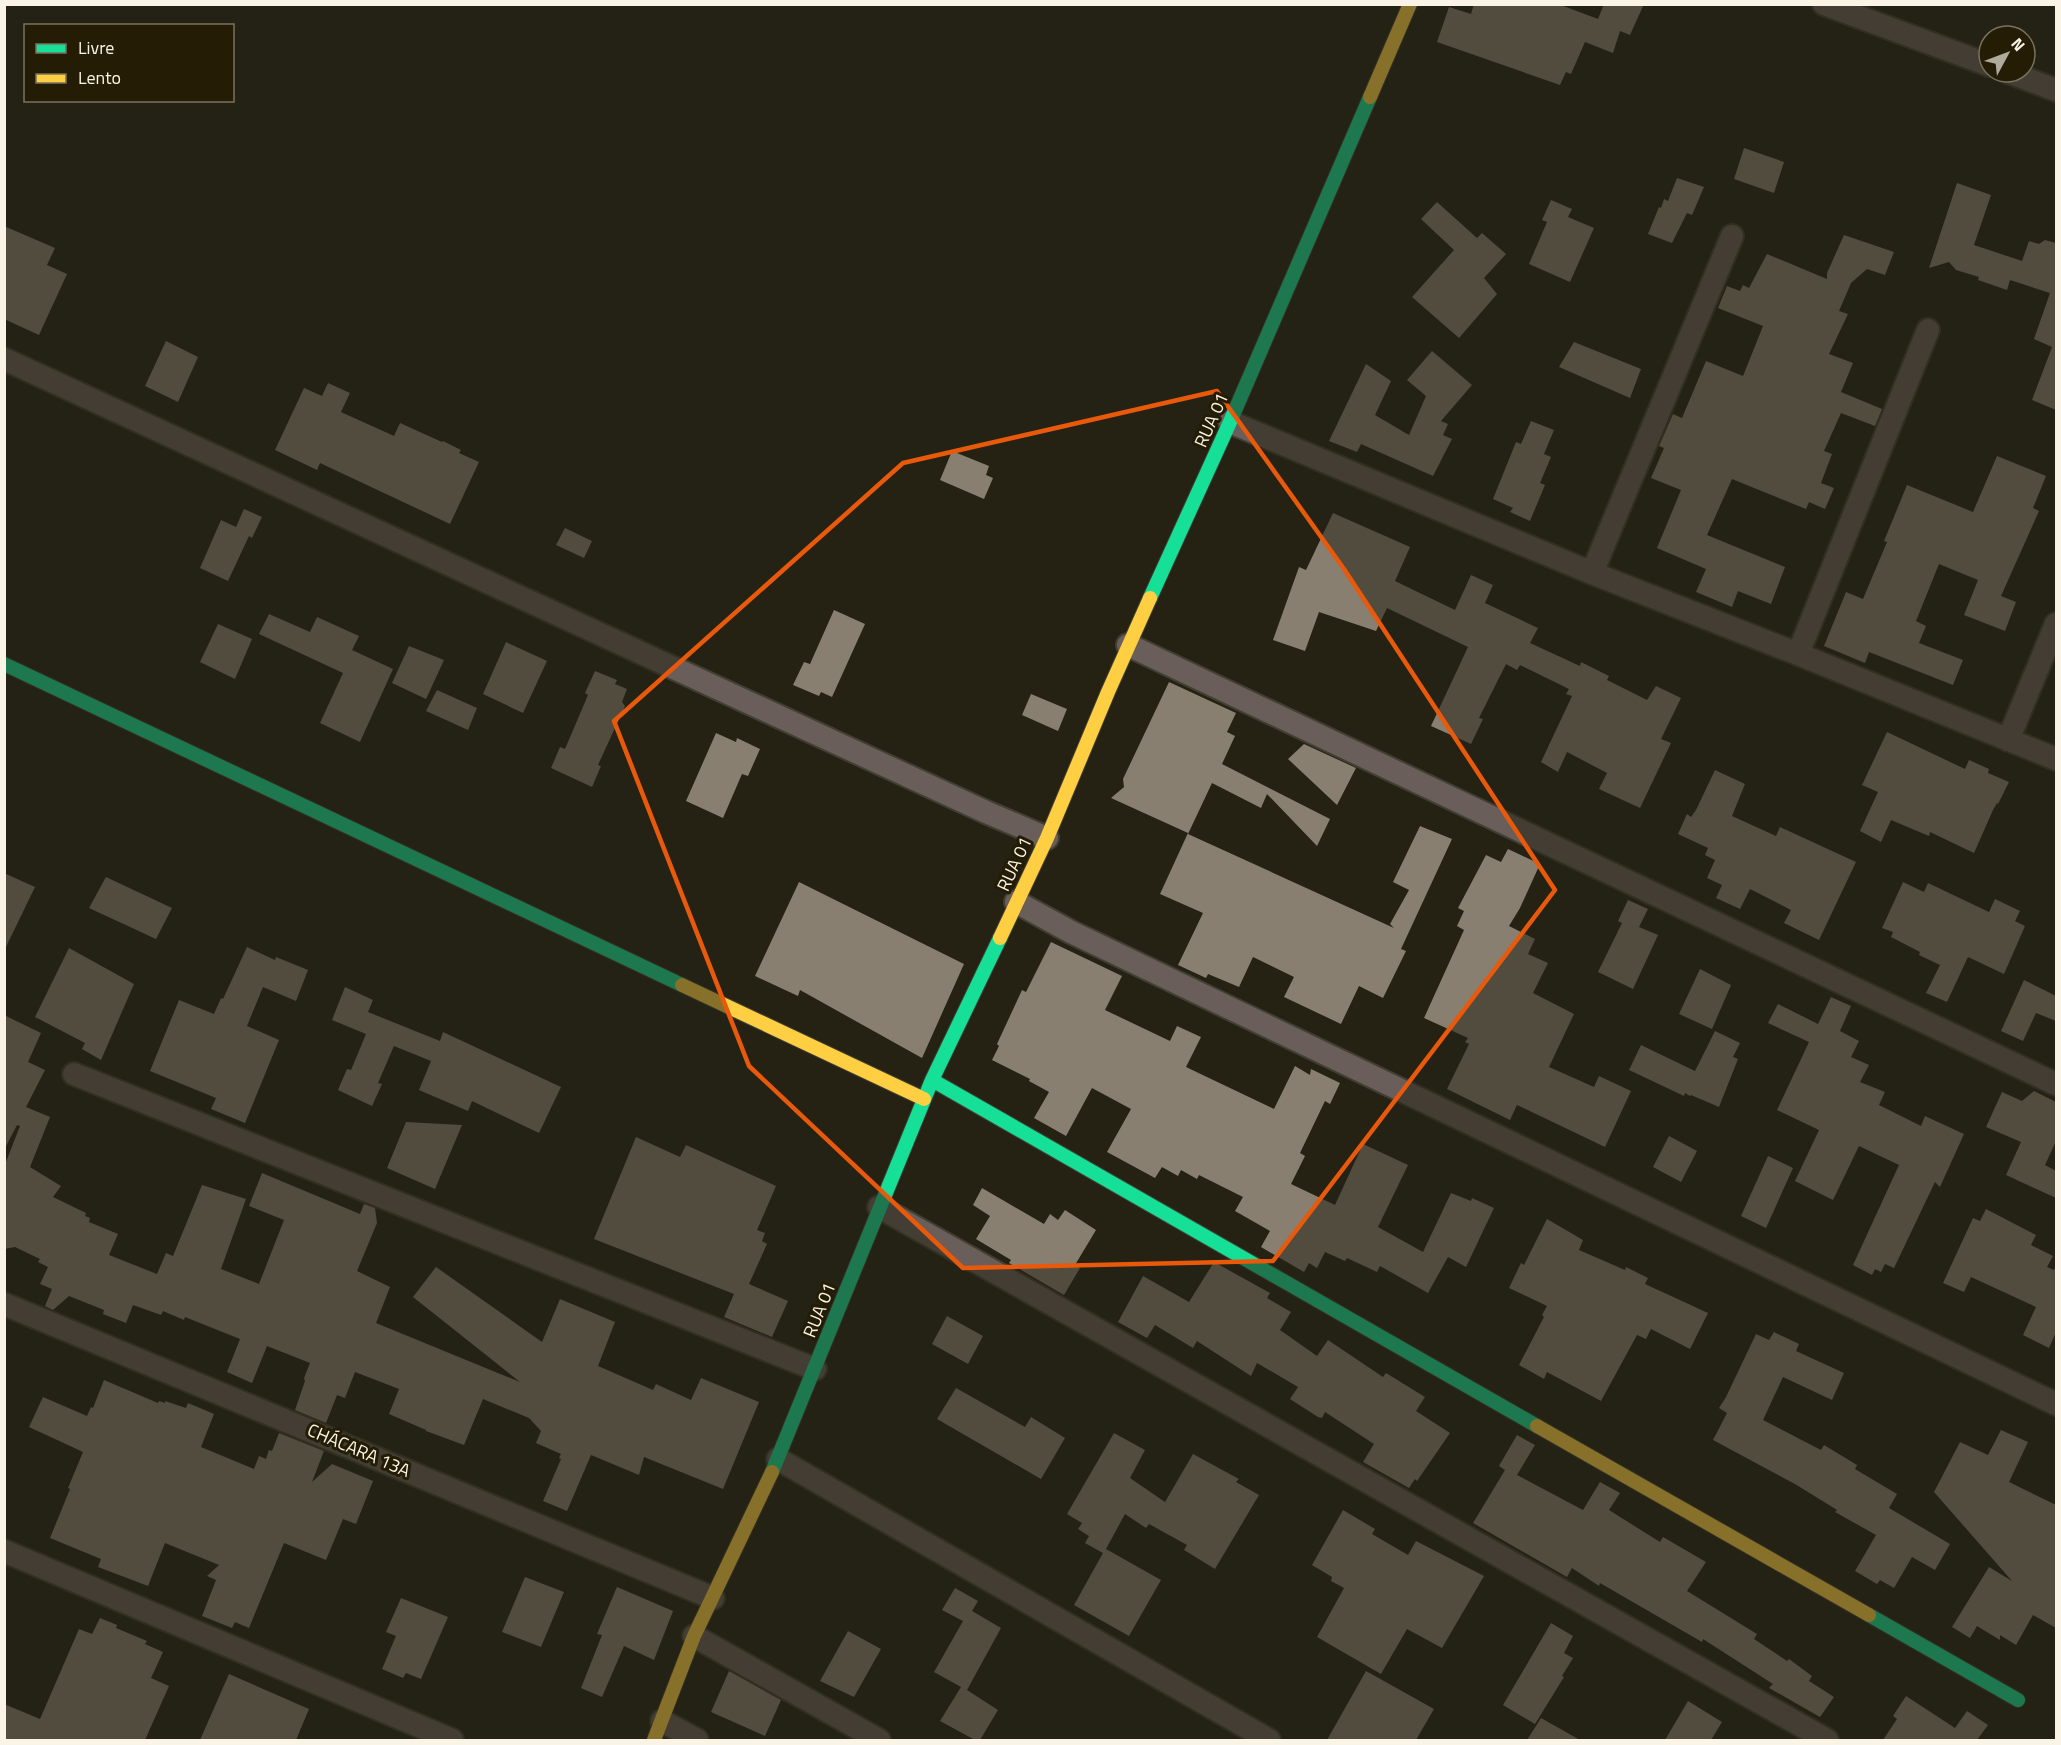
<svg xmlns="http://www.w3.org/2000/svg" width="2061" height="1745" viewBox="0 0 2061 1745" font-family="'Titillium Web',sans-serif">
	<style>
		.building { fill: #887f70 }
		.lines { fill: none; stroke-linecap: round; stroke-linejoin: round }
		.street-casing { stroke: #413f33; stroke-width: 26 }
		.fast-casing { stroke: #413f33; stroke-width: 16 }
		.slow-casing { stroke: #413f33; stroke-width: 16 }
		.street { stroke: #695e5a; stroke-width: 22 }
		.fast { stroke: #16e098; stroke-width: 14 }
		.slow { stroke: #ffcf43; stroke-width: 14 }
		.marked { fill: none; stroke: #e8590c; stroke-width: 4.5; stroke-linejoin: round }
		.labels { text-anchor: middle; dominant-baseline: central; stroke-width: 6; stroke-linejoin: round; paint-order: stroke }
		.street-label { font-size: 18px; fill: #f9f4e5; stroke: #241c04 }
	</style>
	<rect width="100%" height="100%" fill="#252214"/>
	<path class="building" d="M1474,4H1558L1598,19L1604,4H1644L1630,35L1620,31L1613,53L1585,42L1571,74L1566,72L1560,85L1437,42L1449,7L1471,14Z
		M1744,148L1784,162L1774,193L1734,179Z
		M1677,178L1704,187L1692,215L1687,213L1672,243L1648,234L1659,207L1661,208L1664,199L1668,201Z
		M1957,183L1991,195L1974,245L2022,261L2029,241L2039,244L2045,240L2056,243V410L2032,400L2052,347L2034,339L2050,293L2010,280L2007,290L1978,280L1979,277L1956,270L1949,262L1929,268Z
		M1551,200L1572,209L1568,217L1594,228L1570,282L1529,264L1547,222L1542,220Z
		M1437,202L1477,238L1482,233L1506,254L1484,278L1497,294L1459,338L1412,297L1454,250L1421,219Z
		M4,226L55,248L47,265L67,274L39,335L4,319Z
		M1844,235L1894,252L1885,275L1867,269L1851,283L1839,311L1848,314L1829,354L1853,363L1841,392L1882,409L1875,426L1841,413L1824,451L1832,454L1821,483L1834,488L1825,509L1809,502L1806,509L1732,479L1707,535L1785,567L1771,604L1738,591L1732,607L1696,592L1706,569L1657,548L1681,490L1651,478L1664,448L1659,446L1673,414L1682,418L1706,361L1743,376L1763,326L1718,308L1727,286L1740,291L1743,285L1749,288L1767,254L1827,279V273Z
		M166,341L198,357L178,402L145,386Z
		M1574,342L1641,369L1630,398L1559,367Z
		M1432,351L1472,385L1441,421L1448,424L1443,435L1452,439L1433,476L1361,444L1357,452L1329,441L1366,364L1391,381L1375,415L1409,435L1426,396L1407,380Z
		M328,383L350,393L341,412L394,436L400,423L442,442L443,441L461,450L459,453L479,462L450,524L320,463L317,470L275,450L304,388L322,396Z
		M1531,421L1554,430L1544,454L1551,457L1540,483L1545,485L1530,521L1510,512L1513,508L1493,499L1516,442L1521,444Z
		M952,451L989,466L986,475L993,478L984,499L940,480Z
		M1997,456L2046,476L2033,508L2039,511L2001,596L2016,602L2005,631L1964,615L1978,580L1939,564L1916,621L1926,626L1919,643L1963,660L1953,685L1869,652L1865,663L1824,646L1846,592L1863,599L1887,542L1884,541L1907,485L1973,512Z
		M244,509L262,517L252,538L249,536L228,581L200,568L221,520L236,527Z
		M1333,513L1410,547L1395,581L1455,610L1471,575L1493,585L1485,603L1538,628L1530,643L1580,666L1581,662L1609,676L1607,680L1647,700L1656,686L1681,698L1661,739L1671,743L1640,808L1599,789L1607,773L1567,752L1558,772L1541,762L1572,696L1566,694L1569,689L1520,665L1517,670L1506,664L1479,718L1483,719L1471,744L1431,726L1468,647L1387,608L1376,631L1319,612L1305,651L1273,640L1299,567L1306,570Z
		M565,528L592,541L584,558L556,545Z
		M834,610L865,624L832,697L821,692L819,696L793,685L804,662L810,664Z
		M269,614L310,632L317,617L359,636L352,650L393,669L360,742L320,723L343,673L259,634Z
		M218,624L252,639L235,679L200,662Z
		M506,642L547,661L523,713L483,694Z
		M409,646L444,660L426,699L392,683Z
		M595,671L617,680L615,684L627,689L622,702L625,706L598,765L601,766L592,787L551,768L560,747L565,749L588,695L585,693Z
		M1169,682L1236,713L1227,732L1235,736L1222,764L1330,819L1317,846L1267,794L1261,808L1212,783L1188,834L1394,928L1390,924L1409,890L1393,882L1420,826L1452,839L1401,949L1406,951L1383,998L1359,986L1341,1024L1284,997L1294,977L1253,957L1239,987L1208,974L1206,978L1178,965L1203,913L1160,894L1188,833L1111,798L1124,787L1123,779Z
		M437,690L477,708L468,730L426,711Z
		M1031,694L1067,709L1058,731L1022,715Z
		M1887,732L1965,769L1969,760L1989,769L1988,773L2009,782L1998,804L1997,803L1993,810L1974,853L1930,832L1929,836L1891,820L1881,842L1860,831L1878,792L1862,785Z
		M716,733L736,742L737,738L760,749L748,776L742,774L723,818L686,801Z
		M1304,744L1356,768L1337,805L1288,759Z
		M1715,770L1745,784L1732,816L1776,836L1780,827L1856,862L1819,940L1784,923L1791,910L1750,889L1740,909L1716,898L1722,885L1707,878L1715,860L1705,855L1708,848L1678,834L1687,814L1691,817L1696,810Z
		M1508,849L1540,864L1520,908L1509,926L1535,939L1528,954L1548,963L1533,993L1574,1014L1549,1067L1594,1087L1599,1076L1631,1091L1605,1147L1517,1105L1510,1120L1447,1089L1469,1044L1465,1042L1468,1038L1424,1018L1464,930L1457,926L1464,911L1458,908L1486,855L1501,862Z
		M4,873L35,887L4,951Z
		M106,877L172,908L156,939L89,908Z
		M799,882L964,964L922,1058L800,990L798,996L755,976Z
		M1903,882L1924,892L1928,883L1989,912L1995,899L2020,911L2015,921L2025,926L2004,974L1968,957L1947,1002L1926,993L1940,965L1919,955L1920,952L1891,937L1893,932L1882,928Z
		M1628,900L1648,909L1639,927L1658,935L1633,989L1598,972L1622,923L1618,921Z
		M1051,942L1122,976L1105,1010L1170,1041L1177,1026L1201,1037L1186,1067L1274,1109L1295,1066L1310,1075L1311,1069L1340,1083L1330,1104L1325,1101L1300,1153L1305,1156L1291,1184L1335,1205L1363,1144L1408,1165L1378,1227L1423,1252L1451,1193L1471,1201L1472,1198L1494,1208L1466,1267L1448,1257L1428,1293L1380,1266L1377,1272L1347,1258L1345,1261L1325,1252L1317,1268L1309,1263L1304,1272L1261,1247L1270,1231L1235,1211L1243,1197L1199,1175L1197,1179L1181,1170L1178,1176L1162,1167L1155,1178L1107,1152L1131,1109L1092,1088L1066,1136L1034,1118L1049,1092L1029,1081L1030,1079L992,1060L999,1046L997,1044L1022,990L1026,992Z
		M247,947L275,960L276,957L308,970L296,1001L263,987L247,1026L279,1040L245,1123L211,1109L216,1098L150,1071L179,1000L214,1014L221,998L223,999Z
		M69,948L134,984L101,1060L82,1049L85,1043L35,1017Z
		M1700,969L1731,985L1712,1029L1679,1014Z
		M2024,980L2056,996V1021L2036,1013L2023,1041L2001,1031Z
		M345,987L373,1000L368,1012L440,1041L443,1032L561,1087L539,1133L472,1101L468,1111L419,1090L431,1061L394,1046L378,1083L382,1084L372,1106L338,1090L347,1069L351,1070L366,1034L332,1020Z
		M1831,997L1851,1006L1840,1031L1859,1041L1851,1057L1869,1065L1860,1082L1885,1092L1879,1105L1921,1126L1925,1116L1964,1134L1940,1187L1935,1182L1894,1268L1885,1264L1881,1272L1875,1269L1872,1275L1853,1265L1899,1165L1859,1146L1833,1200L1795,1181L1819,1130L1777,1110L1809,1042L1768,1023L1778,1004L1818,1024Z
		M4,1015L41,1033L28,1062L45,1070L26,1107L50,1117L30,1167L61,1186L53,1197L86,1213L85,1216L90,1218L89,1222L118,1234L109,1255L157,1274L166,1253L173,1256L202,1185L246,1199L221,1269L259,1284L284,1220L249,1206L262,1173L360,1214L364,1204L375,1208L377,1223L357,1271L390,1287L376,1323L520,1382L413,1297L436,1267L542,1342L560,1299L615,1322L598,1366L653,1390L656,1384L691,1400L701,1378L759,1402L723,1489L644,1457L639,1475L591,1455L567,1511L543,1501L561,1459L559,1458L561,1454L536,1443L541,1431L529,1418L483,1399L464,1445L426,1431V1430L389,1414L399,1389L355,1372L345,1398L337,1395L326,1423L295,1410L305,1381L304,1378L310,1363L267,1346L252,1383L227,1372L240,1339L185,1317L184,1320L163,1311L161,1315L133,1305L126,1323L103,1314L104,1310L69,1296L53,1310L45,1306L52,1289L40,1284L48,1267L38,1262L40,1259L15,1247L4,1249V1167L20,1126L17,1125L4,1150Z
		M1715,1031L1740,1043L1733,1057L1738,1059L1719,1107L1691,1095L1690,1096L1685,1093L1684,1096L1629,1070L1641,1045L1695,1071Z
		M2034,1091L2056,1102V1141L2045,1165L2056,1171V1198L2006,1175L2021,1142L1986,1127L2002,1092L2022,1101Z
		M406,1122L462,1125L435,1189L387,1168Z
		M1669,1136L1697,1151L1681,1182L1653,1167Z
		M636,1137L680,1157L686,1145L776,1186L757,1230L765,1233L762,1241L767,1244L749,1284L788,1301L772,1337L724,1317L734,1294L594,1239Z
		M1768,1156L1793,1168L1766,1228L1741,1216Z
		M982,1188L1044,1224L1050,1214L1058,1220L1065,1210L1096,1230L1075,1265L1080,1268L1064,1295L1009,1263L1011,1260L976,1239L990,1216L973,1205Z
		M1986,1209L2036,1235L2031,1245L2053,1256L2047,1267L2054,1270L2056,1265V1332L2049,1348L2023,1335L2036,1307L1971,1277L1964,1292L1943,1283L1973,1218L1980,1221Z
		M1547,1219L1583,1240L1579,1250L1625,1270L1626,1267L1648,1278L1645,1284L1708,1313L1690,1349L1651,1329L1646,1339L1637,1335L1601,1401L1547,1372L1544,1379L1519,1365L1544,1317L1542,1315L1547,1306L1509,1288L1521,1263L1524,1265Z
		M1214,1262L1270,1293L1267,1298L1291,1312L1280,1330L1317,1356L1328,1340L1383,1377L1386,1373L1425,1397L1416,1411L1450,1433L1417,1481L1415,1479L1409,1488L1363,1462L1374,1444L1325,1412L1322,1418L1318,1417L1290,1399L1298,1387L1257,1363L1251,1376L1197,1341L1193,1348L1155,1325L1147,1338L1118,1322L1143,1276L1189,1302Z
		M947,1316L983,1336L968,1364L932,1344Z
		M1774,1332L1799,1344L1796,1351L1844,1373L1832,1400L1783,1377L1763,1420L1821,1450L1824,1445L1857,1465L1855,1469L1897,1494L1889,1508L1950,1544L1935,1570L1912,1557L1894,1588L1880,1580L1877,1584L1855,1571L1876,1535L1835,1512L1837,1510L1795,1484L1713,1440L1727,1413L1719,1408L1726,1397L1756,1334L1769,1340Z
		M104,1380L158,1403L159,1401L165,1403V1401L186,1408L188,1403L214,1414L201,1447L254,1469L259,1456L266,1459L269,1450L272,1451L279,1433L324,1451L312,1482L332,1464L373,1481L356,1524L343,1519L326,1560L284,1543L249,1628L235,1622L232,1628L202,1616L216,1580L207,1576L219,1565L165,1543L148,1586L98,1567L101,1559L50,1538L70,1489L68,1488L83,1452L29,1427L43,1397L87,1416L91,1407L93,1408Z
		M956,1388L1025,1427L1031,1417L1065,1438L1041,1479L937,1419Z
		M2001,1430L2028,1442L2009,1482L2056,1505V1628L2033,1615L2016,1645L2000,1635V1640L1977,1626L1970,1638L1952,1627L1989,1567L2012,1581L1934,1492L1960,1442L1988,1455Z
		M1114,1433L1145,1450L1130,1478L1165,1502L1193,1454L1239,1479L1236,1482L1259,1495L1215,1569L1184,1550L1187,1545L1149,1524L1146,1528L1125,1514L1106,1549L1161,1580L1129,1636L1074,1605L1103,1553L1085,1543L1089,1536L1078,1529L1082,1523L1067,1514Z
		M1517,1435L1535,1445L1517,1475L1583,1510L1600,1482L1620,1493L1609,1510L1660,1542L1663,1537L1706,1562L1687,1591L1757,1634L1754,1639L1787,1661L1789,1659L1812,1676L1809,1681L1834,1697L1820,1717L1769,1688L1773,1684L1703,1639L1702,1642L1600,1583L1599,1586L1572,1568L1567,1577L1473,1523L1505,1470L1499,1466Z
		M1343,1510L1375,1529L1372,1534L1408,1555L1416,1541L1484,1576L1442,1648L1407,1629L1381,1674L1317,1637L1344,1588L1331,1581L1332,1577L1312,1565Z
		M525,1577L564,1592L541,1647L502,1632Z
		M617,1587L673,1611L654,1660L624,1646L602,1697L581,1688L602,1635L597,1634Z
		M955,1588L978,1601L972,1611L1001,1628L967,1690L998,1710L980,1740H975L940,1721L961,1687L934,1672L963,1621L942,1610Z
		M401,1598L448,1617L421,1679L406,1673L403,1678L382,1669L396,1636L386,1632Z
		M100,1618L117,1625L116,1628L147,1641L145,1644L163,1652L151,1678L169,1686L145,1740H4V1704L40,1719L79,1629L92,1634Z
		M1551,1623L1573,1636L1564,1653L1573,1658L1562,1676L1564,1677L1535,1724L1503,1705Z
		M848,1631L881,1649L854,1697L820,1681Z
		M729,1671L781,1700L765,1736L711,1712Z
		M1366,1671L1434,1709L1416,1740H1327Z
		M229,1674L309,1709L296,1740H200Z
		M1906,1696L1955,1728L1967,1711L1988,1725L1977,1740H1883L1897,1719L1893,1716Z
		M1688,1701L1722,1722L1711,1740H1665Z
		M1541,1718L1580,1740H1527Z"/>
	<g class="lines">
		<defs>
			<path id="street" d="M1824,4L1989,65
				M2008,72L2056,90
				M4,359L986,812L1047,838
				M1230,422L1592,573L1798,654L2056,759
				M1592,573L1732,236
				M1128,645L2056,1084
				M1798,654L1928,330
				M2008,740L2056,624
				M1016,902L1071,932L2056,1404
				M74,1074L815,1369
				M879,1207L1827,1740
				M4,1304L713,1598
				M778,1459L1269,1740
				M4,1551L452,1740
				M694,1636L879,1740
				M662,1721L697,1740"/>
			<path id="fast" d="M1150,598L1230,422L1370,97
				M4,664L682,985
				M932,1080L1537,1426
				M772,1472L932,1080L1000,938
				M1869,1615L2018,1700"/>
			<path id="slow" d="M1370,97L1410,4
				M1000,938L1047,838L1108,692L1150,598
				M682,985L924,1099
				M1537,1426L1869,1615
				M654,1740L694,1636L772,1472"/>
		</defs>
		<use href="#street" class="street-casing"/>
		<use href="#fast" class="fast-casing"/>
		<use href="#slow" class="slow-casing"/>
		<use href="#street" class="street"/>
		<use href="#fast" class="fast"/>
		<use href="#slow" class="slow"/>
	</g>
	<path d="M0 0H2061V1745H0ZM1217,391L1344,569L1555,890L1273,1261L963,1268L749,1066L614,721L903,463Z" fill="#252214" fill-opacity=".55" fill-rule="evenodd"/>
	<path class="marked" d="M1217,391L1344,569L1555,890L1273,1261L963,1268L749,1066L614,721L903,463Z"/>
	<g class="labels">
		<g class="street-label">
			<text transform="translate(1211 420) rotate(-66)">RUA 01</text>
			<text transform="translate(1014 864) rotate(-65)">RUA 01</text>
			<text transform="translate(819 1310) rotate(-68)">RUA 01</text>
			<text transform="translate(359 1450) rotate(23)">CHÁCARA 13A</text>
		</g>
	</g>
	<rect width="2061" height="1745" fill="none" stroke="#f9f4e5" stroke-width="12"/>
	<rect x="24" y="24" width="210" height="78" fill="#241c04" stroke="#79725e" stroke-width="1.5"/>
	<rect x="36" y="44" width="30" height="9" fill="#16e098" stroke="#79725e" stroke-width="1.5"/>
	<text x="78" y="54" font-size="18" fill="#f9f4e5">Livre</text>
	<rect x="36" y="74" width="30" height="9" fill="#ffcf43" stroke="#79725e" stroke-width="1.5"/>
	<text x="78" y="84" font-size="18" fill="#f9f4e5">Lento</text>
	<g transform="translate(2007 54) rotate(49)"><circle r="28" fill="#241c04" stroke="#79725e" stroke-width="1.5"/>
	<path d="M0-4.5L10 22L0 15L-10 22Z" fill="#afaa9c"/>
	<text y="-9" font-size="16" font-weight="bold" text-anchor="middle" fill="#f9f4e5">N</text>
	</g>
</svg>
